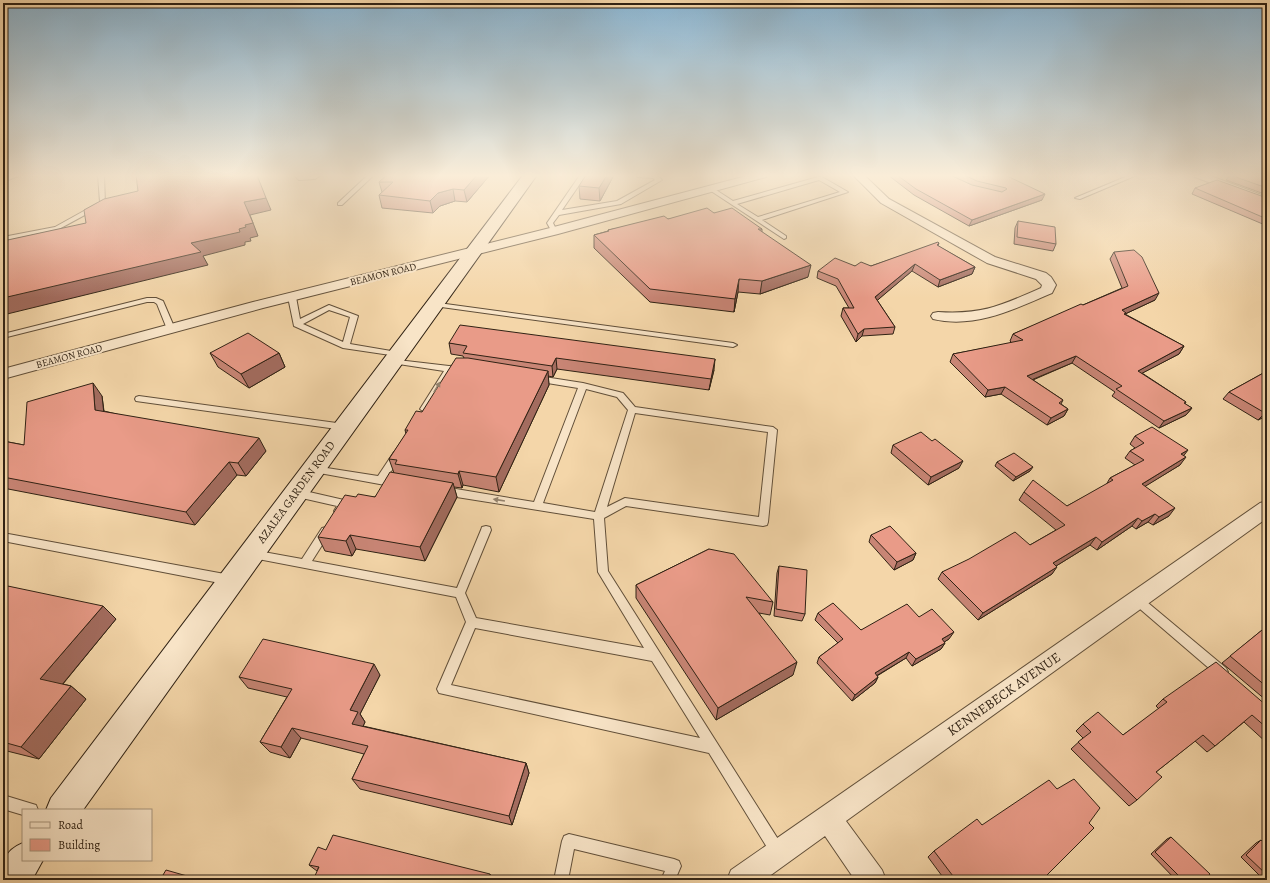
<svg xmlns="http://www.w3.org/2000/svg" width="1270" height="883" viewBox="0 0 1270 883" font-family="Alegreya,serif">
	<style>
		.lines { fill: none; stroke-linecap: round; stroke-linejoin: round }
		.lane-casing { stroke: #614f39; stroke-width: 2 }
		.street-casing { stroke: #614f39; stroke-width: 2 }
		.secondary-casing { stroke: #302214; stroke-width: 2 }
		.lane { fill: #f8e4c7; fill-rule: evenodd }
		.street { fill: #f8e4c7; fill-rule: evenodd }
		.secondary { fill: #f8e4c7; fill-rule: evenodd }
		.wall { fill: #c88575; stroke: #302214 }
		.shaded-wall { fill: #a36c5f; stroke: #302214 }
		.building { fill: #e99b88; stroke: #302214 }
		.oneway { fill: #94836e }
		.labels { text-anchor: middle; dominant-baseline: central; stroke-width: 4; stroke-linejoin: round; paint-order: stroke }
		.far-street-label { font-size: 10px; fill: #302214; stroke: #f8e4c7 }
		.street-label { font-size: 12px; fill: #302214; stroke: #f8e4c7 }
		.near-street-label { font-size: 14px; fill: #302214; stroke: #f8e4c7 }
	</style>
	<rect width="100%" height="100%" fill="#f4d6a9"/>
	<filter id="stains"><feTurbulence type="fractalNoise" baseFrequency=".005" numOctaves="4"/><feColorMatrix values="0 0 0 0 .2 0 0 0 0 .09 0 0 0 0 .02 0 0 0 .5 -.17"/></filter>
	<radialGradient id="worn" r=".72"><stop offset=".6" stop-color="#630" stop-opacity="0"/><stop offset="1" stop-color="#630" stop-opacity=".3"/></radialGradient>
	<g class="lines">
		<defs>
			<path id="lane" d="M13,175H21L3,182V178Z
				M98,175H104L105,204L59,229L3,241V237L55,227L100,202Z
				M294,175H300L301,176L321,175L315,179L299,180Z
				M368,175H374L342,205H338V203Z
				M580,175H586L562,210L617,201L655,180L653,178L638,177L635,175H657L662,180L621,204L559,215L553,223L557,231L552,232L547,223Z
				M1130,175H1137L1080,199L1075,198Z
				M818,177H822L848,192L762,220L786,236V238L784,239L708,189L713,188L733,201ZM819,180L840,192L758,217L737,204Z
				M289,295H292L296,297L300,319L329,305L358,316L350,344L397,352L401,354L397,356L343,348L294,326L288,297ZM329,310L350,317L343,342L303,324Z
				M147,298H156L163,301L175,329L174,331H168L167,329L157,304L154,302H147L3,338V334Z
				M431,302L733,343L737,345L733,347L434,306H431Z
				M389,359L449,366L460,365L464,368L463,370L452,371L427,411L424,412L420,409L444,371L392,363H389L388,361Z
				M538,376L583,383L623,393L635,407L773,427L777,430L768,522L767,525L763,526L626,506L604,518L608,571L783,847L785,852L783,857L778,859L773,857L709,753L439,693L437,689L466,622L456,597L248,557L247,554L248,551L252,550L302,559L322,528L326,527L330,528L331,531L312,561L457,588L481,530L482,527L486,526L490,527L491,530L465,593L476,618L644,648L598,572L594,519L444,495L441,494L439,491L441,488L444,487L534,502L578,388L535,381L534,379ZM586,389L617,397L628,410L595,512L543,503ZM635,413L768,432L759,517L625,498L607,507ZM475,628L652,661L700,738L451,685Z
				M139,396L344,424L348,427L344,430L136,401L135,399L136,397Z
				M397,451L402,454L387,478L399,480L401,483L399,486L396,487L314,472L311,471L309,469L311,467L314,466L378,476L394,452Z
				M296,489L344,500L347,501L349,504C346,510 343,516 336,514L334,511L337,506L293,496L291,493L293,490Z
				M3,533L230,575L234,577L235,580L234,583L230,585L3,541Z
				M1137,595L1141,597L1226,668L1228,672L1226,676L1222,678L1218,676L1133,603L1131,600L1133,597Z
				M3,795L36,805L38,810H23V815L3,809Z
				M569,834L674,859L679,861L681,866L675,880H661L665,871L574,849L568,880H554L562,841L564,836Z"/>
			<path id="street" d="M750,175H767L766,177L558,234L263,308L3,379V369L253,302L550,228Z
				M853,175H864L889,199L995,257L1046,273L1051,277L1056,285L1052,293C1015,309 975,329 933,319L931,316L933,313L938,312C983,315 1002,305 1041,288L1042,285L1036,279L987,263L881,203Z
				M1194,175H1208L1267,197V204L1195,177Z
				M1267,501V518L846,821L882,870L886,880H855L825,836L764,880H727L731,870L1260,503Z"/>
			<path id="secondary" d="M523,175H537L83,810H46L51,798Z
				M23,843V860H43L32,880H3C3,861 4,851 23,843Z"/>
		</defs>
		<use href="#lane" class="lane-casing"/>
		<use href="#street" class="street-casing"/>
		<use href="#secondary" class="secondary-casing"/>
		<use href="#lane" class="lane"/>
		<use href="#street" class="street"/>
		<use href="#secondary" class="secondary"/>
	</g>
	<path class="wall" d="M490,175L467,202L455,201L440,206L433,213L382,208L379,195L382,192L379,182Z
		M614,175L600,201L580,199L579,186Z
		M888,175H979L1042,200L969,226L914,195Z
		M1230,175H1267V195L1226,180Z
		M1195,188L1267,198V225H1265L1192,194Z
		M714,213L762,229V232L808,277L760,294L738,292L734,312L650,302L594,248V235L608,231V230L668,219Z
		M1018,221L1056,244L1053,251L1014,244L1015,228Z
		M939,243L938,246L975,267L972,274L938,287L912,271L877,300L895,327L893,334L862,336L856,342L841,316L843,308H849L836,286L817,278L818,271L855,266H871Z
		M1114,252L1155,300L1125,314L1184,346L1179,354L1142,373L1186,402L1185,404L1192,408L1186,415L1159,428L1112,396L1115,392L1072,363L1033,380L1063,400L1061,404L1068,409L1064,416L1047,425L1001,394L985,397L950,362L953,354L1012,343L1010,341L1013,334L1083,305L1122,288L1110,259Z
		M449,343L714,370L709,390L557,369L553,377L548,376L549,385L499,492L463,485L462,488L454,487L457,497L425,561L356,549L352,556L325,551L318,537L356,497H375L394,473L389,459L406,434L405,430L422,412L464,358L463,356L451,354Z
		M210,353H279L285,367L249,388L218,367Z
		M1267,371V420L1262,418L1258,420L1223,399L1229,392Z
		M102,396L104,411L266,451L246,476L237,475L195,525L3,488V441L24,445Z
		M1135,436L1184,456L1180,465L1145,486L1169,516L1153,525L1148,522L1136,529L1132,526L1097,550L1090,545L1056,566L1052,574L978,620L938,579L942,572L1030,545L1056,530L1019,500L1024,492L1067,506L1106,485L1110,478L1135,465L1125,458L1130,451L1135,448L1130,444Z
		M893,445L959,468L928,485L891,453Z
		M997,462L1030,471L1013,481L995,466Z
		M871,535L916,553L913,560L894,570L869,542Z
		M709,549L773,602L770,615L759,613L793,675L716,720L636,598V585Z
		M779,566L805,614L802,621L774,616L777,573Z
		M3,585L116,619L63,684L71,686L86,699L39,759L3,750Z
		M818,613L861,630L919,617L949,639L944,642L945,643L941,649L912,666L906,658L877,676L878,677L875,683L852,701L817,663L819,657L838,643L815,620Z
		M1267,626V701L1222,663Z
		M380,675L360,714L365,722L363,726L526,763L529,773L512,825L360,789L352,779L364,754L301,738L290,758L270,752L260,742L287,697L248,688L239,677Z
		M1163,699L1267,706V743L1244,722L1215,746L1207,752L1195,741L1156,772L1137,800L1129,806L1071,749L1083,738L1076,731L1083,724L1123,735L1159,709L1156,706Z
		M982,825L1042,880H945L928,857L934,851Z
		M1171,837L1205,880H1176L1151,854L1167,839Z
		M1261,840L1267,846V880H1264L1241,857L1256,843Z
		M326,850L317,871L309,865Z"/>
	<path class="shaded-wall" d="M477,175H490L467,202L464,190Z
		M607,175H614L600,201L599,188Z
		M453,189L455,201L440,206L433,213L430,201L438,193Z
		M1045,194L1042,200L969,226L972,220Z
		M266,198L271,210L250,215L258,236L250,238L251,241L245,242V245L203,256L208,265L3,315V298L239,229L244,202Z
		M915,264L912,271L873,304L875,297Z
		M811,265L808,277L760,294L762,281Z
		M975,267L972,274L938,287L940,280Z
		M739,279L738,292L734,312L735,299Z
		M1159,293L1155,300L1125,314L1122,320V310Z
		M864,329L862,336L856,342L858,334Z
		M1184,346L1179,354L1133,378L1138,371Z
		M279,353L285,367L249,388L241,374Z
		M1076,356L1072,363L1024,383L1027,376Z
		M556,358L557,369L553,377L552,366Z
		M715,359L714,370L709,390L711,379Z
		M548,371L549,385L499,492L496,477Z
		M93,383L102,396L105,423L95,410Z
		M1005,387L1001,394L985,397L988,390Z
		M1192,408L1186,415L1159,428L1164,421Z
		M1068,409L1064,416L1047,425L1051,418Z
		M1267,411V413L1262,418L1258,420Z
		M259,438L266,451L246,476L238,463Z
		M1188,450L1182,458L1181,454Z
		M1186,457L1180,465L1136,492L1142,484Z
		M963,461L959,468L928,485L931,477Z
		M229,462L237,475L195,525L186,512Z
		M1033,467L1030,471L1013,481L1016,477Z
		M459,471L463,485L462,488L458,474Z
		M453,483L457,497L425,561L420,547Z
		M1175,508L1169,516L1153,525L1159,517Z
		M1155,514L1148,522L1136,529L1142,521Z
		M1138,518L1132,526L1097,550L1102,542Z
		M350,535L356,549L352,556L346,541Z
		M1096,537L1090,545L1048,571L1053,563Z
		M916,553L913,560L894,570L897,562Z
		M1057,567L1052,574L978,620L983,613Z
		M103,606L116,619L56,692L40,679Z
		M954,632L949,639L938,646L942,639Z
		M945,643L941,649L912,666L916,659Z
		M909,652L906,658L871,679L875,673Z
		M797,662L793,675L716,720L718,708Z
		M374,664L380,675L360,714L365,722L359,735L352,724L350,710Z
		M878,677L875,683L852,701L855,695Z
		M71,686L86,699L39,759L21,747Z
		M292,728L301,738L290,758L281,747Z
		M526,763L529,773L512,825L509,816Z
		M490,874L493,880H488Z"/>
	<path class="building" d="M136,175H257L266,198L244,202L253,223L245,225L246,227L239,229L240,232L191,243L201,252L3,298V241L86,223L84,210L104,199L138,191Z
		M387,175H477L464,190L453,189L438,193L430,201L379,195L393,182H379Z
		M586,175H607L599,188L579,186Z
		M897,175H950L972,185L1002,192L1007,189L1006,188L977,181L964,175H979L984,177L992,175H1005L1045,194L972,220L916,189Z
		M1230,175H1267V188Z
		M1217,180L1267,198V219L1195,188Z
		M707,208L714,213L732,208L762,229H758L811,265L762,281L739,279L735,299L650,289L594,235L609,231L608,230L664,216L668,219Z
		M1018,221L1055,227L1056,244L1017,237Z
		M938,242L939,243L937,245L975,267L940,280L915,264L875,297L895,327L864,329L858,334L843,308H854L838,279L818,271L835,258L855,266L861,262L871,266Z
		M1134,250L1142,257L1159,293L1122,310L1126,313L1124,314L1184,346L1138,371L1186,402L1184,403L1192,408L1164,421L1116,389L1122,386L1076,356L1027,376L1063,400L1059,403L1068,409L1051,418L1005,387L988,390L953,354L1023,340L1013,334L1081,304L1083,305L1128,286L1114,252Z
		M460,325L715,359L711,379L556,358L552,366L463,353L467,346L449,343Z
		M248,333L279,353L241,374L210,353Z
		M456,358H468L548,371L496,477L459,471L458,474L395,464L397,460L389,459L408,430H405L416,411L422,412Z
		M1267,371V411L1265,413L1229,392Z
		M93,383L95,410L259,438L238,463L229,462L186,512L3,477V441L24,445L27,402Z
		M1152,427L1188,450L1181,454L1186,457L1142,484L1175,508L1159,517L1155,514L1142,521L1138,518L1102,542L1096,537L1053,563L1057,567L983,613L942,572L969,559L1015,532L1030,545L1065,525L1024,492L1033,480L1067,506L1113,480L1110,478L1144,460L1130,451L1144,443L1135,436Z
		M921,432L932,441L935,439L963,461L931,477L893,445Z
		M1014,453L1033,467L1016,477L997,462Z
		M390,472L453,483L420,547L350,535L346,541L318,537L345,495L356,497L358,494L375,497Z
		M890,526L916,553L897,562L871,535Z
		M709,549L734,554L773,602L746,597L797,662L718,708L636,585Z
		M779,566L807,570L805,614L776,609Z
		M3,585L103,606L40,679L71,686L21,747L3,742Z
		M833,603L861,630L907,604L919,617L932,609L954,632L942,639L945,643L916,659L909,652L875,673L878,677L855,695L819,657L843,639L818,613Z
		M1267,626V687L1230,656Z
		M263,639L374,664L350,710L358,712L352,724L526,763L509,816L352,779L368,746L292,728L281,747L260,742L292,689L239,677Z
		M1216,662L1267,706V728L1252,715L1215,746L1203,735L1156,772L1162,777L1137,800L1078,742L1091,732L1083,724L1098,712L1123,735L1167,702L1163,699Z
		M1074,779L1100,808L1089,823L1094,828L1042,880H956L934,851L977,819L982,825L1049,780L1057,789Z
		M333,835L490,874L488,880H313L319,867L309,865L318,847L326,850Z
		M1171,837L1210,874L1205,880H1183L1155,852Z
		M1261,840L1267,846V875L1246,855Z
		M166,870L201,880H160Z"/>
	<defs><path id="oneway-solid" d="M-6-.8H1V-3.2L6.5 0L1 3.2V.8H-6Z"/></defs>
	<g class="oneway">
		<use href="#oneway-solid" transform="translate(437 387) rotate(-59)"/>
		<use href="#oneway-solid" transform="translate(499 500) rotate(-171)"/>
	</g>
	<linearGradient id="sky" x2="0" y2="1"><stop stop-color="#8ab5d2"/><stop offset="0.59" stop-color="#faedd8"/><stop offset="1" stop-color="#faedd8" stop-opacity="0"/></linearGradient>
	<rect width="1270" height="298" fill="url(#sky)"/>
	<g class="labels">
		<g class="far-street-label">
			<text transform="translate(383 274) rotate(-14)">BEAMON ROAD</text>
			<text transform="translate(69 356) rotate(-15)">BEAMON ROAD</text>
		</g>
		<g class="street-label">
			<text transform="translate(296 492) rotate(-54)">AZALEA GARDEN ROAD</text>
		</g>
		<g class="near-street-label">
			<text transform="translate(1004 694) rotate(-35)">KENNEBECK AVENUE</text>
		</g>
	</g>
	<rect width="1270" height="883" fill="none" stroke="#f4d6a9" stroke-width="16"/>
	<rect x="4" y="4" width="1262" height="875" fill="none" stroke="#302214" stroke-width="2"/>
	<rect x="8" y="8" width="1254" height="867" fill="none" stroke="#302214"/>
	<rect x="22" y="809" width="130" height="52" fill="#f8e4c7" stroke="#a8967f"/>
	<rect x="30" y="822" width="20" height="6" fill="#f8e4c7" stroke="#a8967f"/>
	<text x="58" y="829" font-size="12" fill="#302214">Road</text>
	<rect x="30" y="839" width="20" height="12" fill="#e99b88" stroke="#a8967f"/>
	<text x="58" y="849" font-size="12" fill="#302214">Building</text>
	<rect width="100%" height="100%" filter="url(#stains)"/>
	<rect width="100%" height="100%" fill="url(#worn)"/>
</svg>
